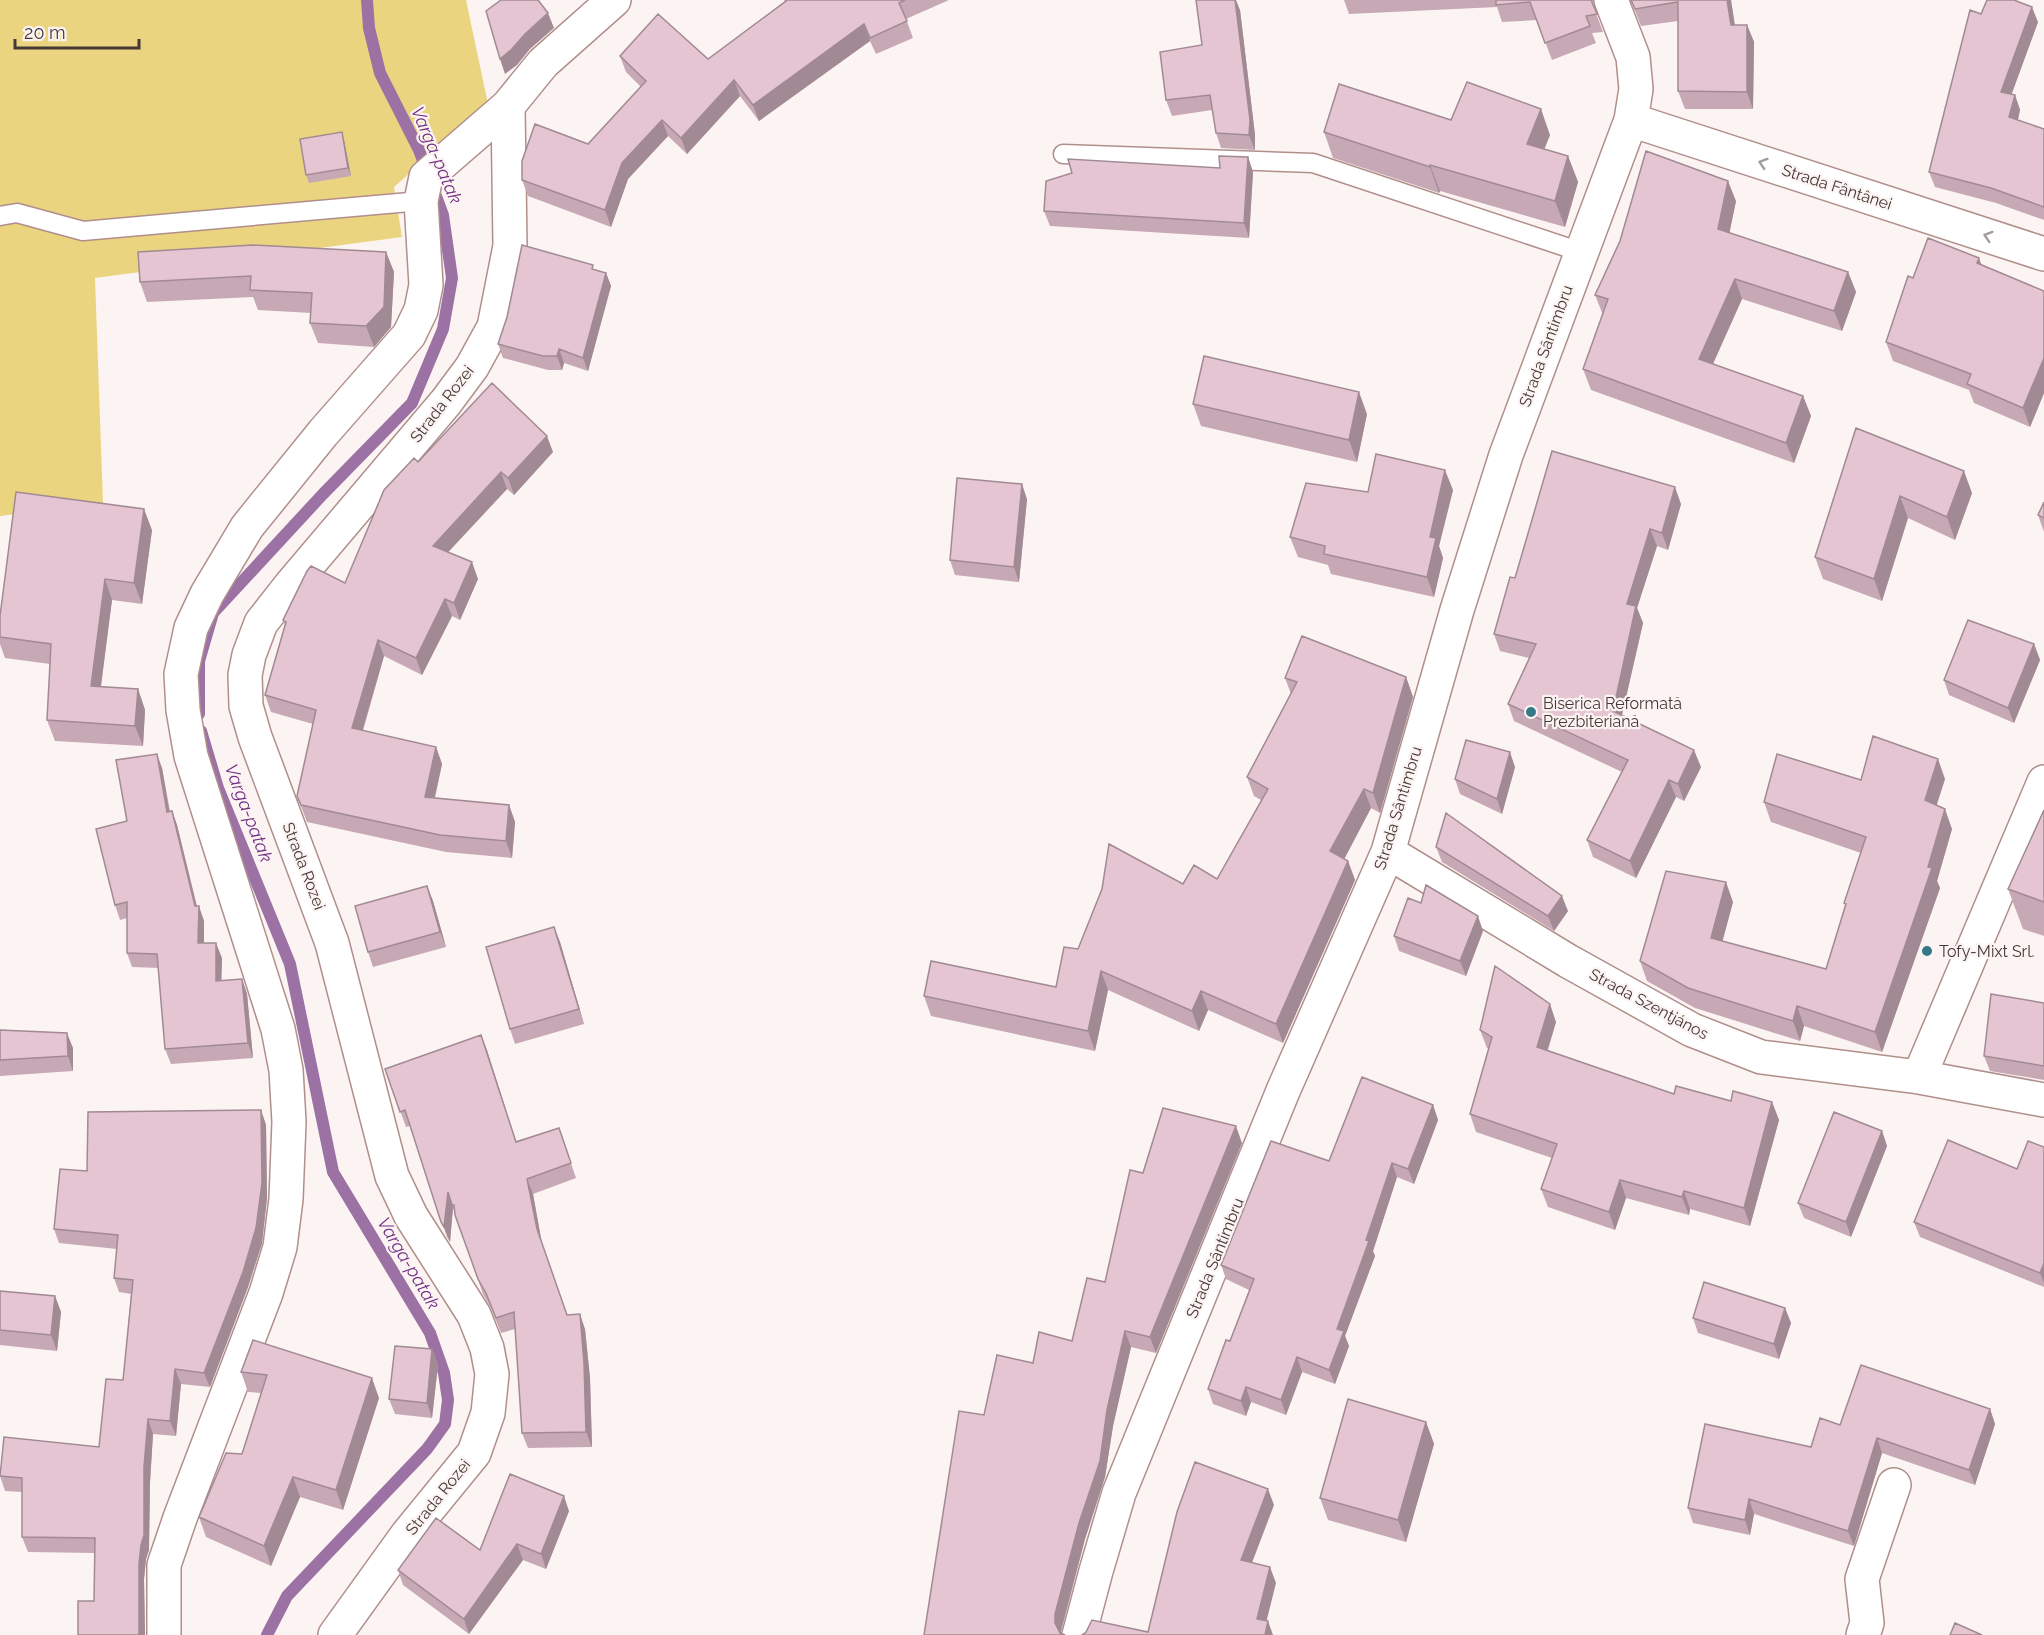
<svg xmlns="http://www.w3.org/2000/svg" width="2044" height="1635" viewBox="0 0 2044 1635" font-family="Raleway,sans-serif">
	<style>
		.green { fill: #ebd47f }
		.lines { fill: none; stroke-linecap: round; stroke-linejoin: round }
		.stream { stroke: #9c71a4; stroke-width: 12 }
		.service-casing { stroke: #b08f8b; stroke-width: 21 }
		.minor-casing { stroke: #b08f8b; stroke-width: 36 }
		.service { stroke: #fff; stroke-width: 18 }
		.minor { stroke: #fff; stroke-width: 33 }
		.wall { fill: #c6a9b5 }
		.shaded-wall { fill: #a18a93 }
		.building { fill: #e6c5d2; stroke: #a18a93; stroke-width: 1.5 }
		.oneway { stroke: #a29c9a }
		.poi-dot { fill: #357988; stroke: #fcf4f3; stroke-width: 2 }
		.labels { text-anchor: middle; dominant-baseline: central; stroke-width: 4.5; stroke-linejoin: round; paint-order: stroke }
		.street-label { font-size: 16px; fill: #463836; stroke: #fcf4f3 }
		.poi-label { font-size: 16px; fill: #463836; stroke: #fcf4f3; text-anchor: start }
		.water-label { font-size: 18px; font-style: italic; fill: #712e84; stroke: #fcf4f3 }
	</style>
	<rect width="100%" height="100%" fill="#fcf4f3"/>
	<path class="green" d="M0,0H466L488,104L394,187L402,237L95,278L103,503L0,516Z"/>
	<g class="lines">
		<path class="stream" d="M199,714V661L213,613L323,494L412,403L443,329L452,278L443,215L419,150L380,73L369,28L367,0
			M201,731L218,788L290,964L333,1172L430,1333L444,1373L448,1400L445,1424L427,1449L287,1596L267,1635"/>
		<defs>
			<path id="service" d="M1063,154L1313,163L1581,252
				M0,216L17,213L83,231L421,201"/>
			<path id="minor" d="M1631,120L2044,254
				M1388,852L1568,961L1692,1030L1761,1057L1919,1077L2044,1100
				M1919,1077L2044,782
				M164,1635V1565L180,1518L266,1293L280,1247L286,1199L289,1122L286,1070L278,1029L191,756L183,710L181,674L191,628L207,594L247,527L323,433L409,335L421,310L426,285L421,201L426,177L508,106L543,63L614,0
				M335,1635L407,1535L474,1453L488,1413L492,1374L487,1348L474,1315L411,1216L392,1176L332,943L255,737L246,706L245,675L249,655L261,623L290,586L446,402L472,367L494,327L510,246L508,106
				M1079,1635L1096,1571L1119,1493L1283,1091L1388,852L1457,610L1506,455L1631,120L1636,89L1633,57L1611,0
				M1863,1635L1867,1623L1862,1579L1894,1485"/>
		</defs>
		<use href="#service" class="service-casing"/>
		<use href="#minor" class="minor-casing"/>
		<use href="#service" class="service"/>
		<use href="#minor" class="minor"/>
	</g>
	<path class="wall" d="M784,0H949L906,19L913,38L876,54L870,41L759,121L740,96L687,154L668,136L628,179L611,227L528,196L522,180L588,144L641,87L626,72L620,56L708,59L785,2Z
		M1344,0H1593V5L1603,32L1592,33L1596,43L1552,60L1537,20L1502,22L1497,7L1349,14Z
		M1631,0H1731L1735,25H1747L1754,42L1753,109H1685L1678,91V21L1641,26Z
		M1240,10L1255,135V150L1221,148L1216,133L1212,110L1172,116L1166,100L1202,45Z
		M1981,14L2038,22L2011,94L2015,95L2020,110L2018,120L2044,129V220L1996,203L1935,187L1929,172Z
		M1451,120L1550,135L1544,149L1568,156L1578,182L1565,227L1440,191L1439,193L1333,158L1324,132Z
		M344,140L351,176L309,183L306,175Z
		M1248,157L1253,172L1249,238L1050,226L1044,211L1220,168Z
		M1736,201L1729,233L1848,272L1856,292L1842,331L1742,299L1713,364L1803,396L1811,416L1794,463L1591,390L1583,369L1603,315L1595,295Z
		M386,252L394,272L391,327L374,347L318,343L310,323L311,313L258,310L253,297L147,302L140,282Z
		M1982,265L2044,291V393L2030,427L1974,403L1969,390L1893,361L1886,342L1913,278Z
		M594,269L606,273L611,286L588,371L564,363L562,370H548L503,358L498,344Z
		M1193,404L1367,414L1357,462L1201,426Z
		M1856,428L1972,493L1955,540L1908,518L1882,601L1823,579L1815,557Z
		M553,452L514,495L507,489L448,552L478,579L460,620L452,616L422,675L384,656L363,731L436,747L442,764L435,798L509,805L515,822L512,858L446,852L307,822L297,796L313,724L271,712L265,695L285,625L283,620L345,583L418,462Z
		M1453,490L1439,546L1443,558L1434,597L1331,574L1328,565L1298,557L1290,537L1368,492Z
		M1027,499L1019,582L955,575L950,560Z
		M2044,502V532L2038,515Z
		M1681,504L1668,550L1657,546L1637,608L1643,623L1622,715L1701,767L1684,801L1676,797L1636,878L1593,857L1587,840L1622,772L1514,721L1508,704L1529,658L1500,651L1494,634Z
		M152,530L142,604L112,600L101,687L138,689L145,710L143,746L55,741L47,720L50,664L5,658L0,644V616Z
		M2034,644L2040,660L2014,723L1949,695L1944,680Z
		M1406,677L1413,697L1380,813L1371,808L1344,859L1348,861L1355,880L1283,1043L1208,1010L1199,1031L1108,990L1095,1051L931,1016L924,996L1056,987L1078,949L1183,884L1217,879L1261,800L1254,796L1247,777L1291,694L1285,678Z
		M1515,767L1502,814L1460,794L1455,779Z
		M162,768L170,811H172L177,825L197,906L204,921V943L222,958L221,981L242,979L247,994L253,1058L171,1064L165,1049L159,968L132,967L127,953V918L120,920L115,905L127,821Z
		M1945,779L1936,805L1952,829L1937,881L1940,888L1882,1052L1804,1026L1800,1041L1695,1008L1647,981L1640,961L1733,902L1722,941L1826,969L1845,905L1844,903L1861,853L1771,822L1764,802L1861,780Z
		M2044,810V936L2023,929L2008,889Z
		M1436,847L1568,911L1554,931L1442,862Z
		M427,886L433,901L446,947L373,967L368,952Z
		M554,927L560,942L584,1024L515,1044L510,1029Z
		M1483,931L1466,976L1399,951L1394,936Z
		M2044,1003V1080L1990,1071L1984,1056Z
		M1556,1022L1548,1050L1674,1094L1731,1101L1772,1102L1779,1120L1750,1226L1690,1209L1689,1215L1626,1198L1615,1230L1548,1207L1541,1189L1552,1158L1476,1132L1470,1114L1489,1049L1487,1048L1480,1030Z
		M0,1030L73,1048V1071L0,1076Z
		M481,1035L516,1141L559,1128L576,1178L533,1194L542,1244L567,1315L585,1329L590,1378L592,1447L528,1448L522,1433L515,1329L501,1333L491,1308L483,1294L453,1208L450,1242L447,1237L410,1126L406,1127L385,1069Z
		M1433,1105L1438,1120L1414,1184L1397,1177L1373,1251L1375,1256L1345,1336L1349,1346L1335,1384L1302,1372L1286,1415L1251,1402L1246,1416L1213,1404L1208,1389L1230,1341L1249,1290L1226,1279L1221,1265L1329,1161Z
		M261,1110L266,1125L267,1198L262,1243L248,1287L210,1387L181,1384L176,1436L153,1434L150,1482L149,1550L146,1559L144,1579L145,1635H78L94,1601L95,1553L28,1552L22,1537V1492L5,1491L0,1476L99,1447L123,1380L131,1294L119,1292L114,1278L117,1249L59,1243L54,1229L87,1171Z
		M1882,1131L1887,1146L1851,1237L1804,1218L1798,1203Z
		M1242,1143L1156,1353L1131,1347L1113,1426L1105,1477L1085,1539L1061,1633L924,1635L984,1415L1033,1363L1072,1341L1105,1282L1143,1173Z
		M2044,1147V1287L1920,1237L1914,1222L2017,1169Z
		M0,1291L55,1296L61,1312L57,1351L0,1345Z
		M1785,1308L1791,1323L1779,1359L1698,1333L1693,1318Z
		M253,1340L379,1398L343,1510L300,1497L271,1566L206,1537L199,1517L242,1454L261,1393L248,1392L241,1372Z
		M432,1349L438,1365L432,1418L395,1414L389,1399Z
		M1990,1409L1995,1424L1975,1485L1882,1453L1854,1546L1754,1514L1750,1535L1693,1523L1688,1508L1811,1447L1840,1425Z
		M1426,1422L1434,1444L1406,1542L1328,1520L1320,1498Z
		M569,1511L546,1569L523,1560L469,1634L403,1585L398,1570L480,1550Z"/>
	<path class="shaded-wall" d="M1235,0H1236L1240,10L1255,135V150L1249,135Z
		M1727,0H1731L1737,42L1731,25Z
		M2032,7L2038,22L2007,107L2001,92Z
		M548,13L554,28L530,49L517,65L505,74L500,59L525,34Z
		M864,24L870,41L759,121L753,105Z
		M1747,25L1754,42L1753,109L1747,92Z
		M734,80L740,96L687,154L681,138Z
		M2015,95L2020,110L2015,132L2009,117Z
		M1541,109L1550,135L1536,170L1527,144Z
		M662,120L668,136L628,179L611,227L605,210L622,163Z
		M342,132L344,140L351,176L348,168Z
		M1568,156L1578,182L1565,227L1555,201Z
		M1248,157L1253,172L1249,238L1244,223Z
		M1430,165L1440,191L1439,193L1430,167Z
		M1728,181L1736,201L1726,250L1718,229Z
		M386,252L394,272L391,327L374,347L366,326Z
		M1979,258L1986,277L1977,263Z
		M1848,272L1856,292L1842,331L1834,311Z
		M606,273L611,286L588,371L583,358Z
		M1735,279L1742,299L1706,379L1699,359Z
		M559,349L564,363L562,370L557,356Z
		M2044,358V393L2030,427L2023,408Z
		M1359,392L1367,414L1357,462L1349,440Z
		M1803,396L1811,416L1794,463L1786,443Z
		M547,436L553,452L514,495L508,478Z
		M1445,470L1453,490L1439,546L1443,558L1434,597L1427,577L1430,537Z
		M1964,471L1972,493L1955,540L1947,517Z
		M501,472L507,489L439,562L433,546Z
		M1022,484L1027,499L1019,582L1014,567Z
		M1675,487L1681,504L1668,550L1662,533Z
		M1900,496L1908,518L1882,601L1874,579Z
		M144,509L152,530L142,604L134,583Z
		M1650,529L1657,546L1637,608L1643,623L1619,728L1613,711L1627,604Z
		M472,562L478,579L460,620L454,603Z
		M105,579L112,600L98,707L91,686Z
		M445,599L452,616L422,675L416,658Z
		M378,640L384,656L358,745L352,728Z
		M2034,644L2040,660L2014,723L2008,708Z
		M1406,677L1413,697L1380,813L1373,793Z
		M138,689L145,710L143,746L135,726Z
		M436,747L442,764L431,814L425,797Z
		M1694,750L1701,767L1684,801L1678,784Z
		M1510,752L1515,767L1502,814L1497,799Z
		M157,754L162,768L172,827L167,812Z
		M1938,759L1945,779L1932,820L1925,800Z
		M1669,780L1676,797L1636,878L1630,861Z
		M1364,789L1371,808L1338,871L1330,851Z
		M509,805L515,822L512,858L506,841Z
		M1945,809L1952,829L1937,881L1940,888L1882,1052L1875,1032L1928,867Z
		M172,811L177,825L199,916V906L204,921V958L198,943L195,906Z
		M1348,861L1355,880L1283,1043L1276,1024Z
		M1726,882L1733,902L1718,958L1711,938Z
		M427,886L433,901L446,947L440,932Z
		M1562,896L1568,911L1554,931L1548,916Z
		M1478,916L1483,931L1466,976L1460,961Z
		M554,927L560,942L584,1024L579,1009Z
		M216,943L222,958L221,996L216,981Z
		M1101,971L1108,990L1095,1051L1088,1031Z
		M242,979L247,994L253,1058L248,1043Z
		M1201,991L1208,1010L1199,1031L1192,1011Z
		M1550,1004L1556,1022L1543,1064L1537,1047Z
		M1797,1006L1804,1026L1800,1041L1793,1021Z
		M67,1033L73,1048V1071L68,1056Z
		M481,1035L487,1050L521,1157L516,1142Z
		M1772,1102L1779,1120L1750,1226L1744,1208Z
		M1433,1105L1438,1120L1414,1184L1408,1169Z
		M261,1110L266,1125L267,1198L262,1243L248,1287L210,1387L204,1373Z
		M1236,1126L1242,1143L1156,1353L1150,1337Z
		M1882,1131L1887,1146L1851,1237L1846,1222Z
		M1392,1163L1397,1177L1373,1251L1375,1256L1345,1336L1349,1346L1335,1384L1329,1370L1337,1329Z
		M527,1179L533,1194L542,1244L537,1229Z
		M1620,1180L1626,1198L1615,1230L1609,1212Z
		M1684,1191L1690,1209L1689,1215L1682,1197Z
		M448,1192L453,1207L450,1242L444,1227Z
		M2044,1263V1283L2040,1273Z
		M55,1296L61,1312L57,1351L51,1335Z
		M1785,1308L1791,1323L1779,1359L1774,1344Z
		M580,1314L585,1329L590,1378L592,1447L586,1432Z
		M1125,1331L1131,1347L1113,1426L1105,1477L1085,1539L1061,1630V1635L1055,1623V1614L1107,1410Z
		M432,1349L438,1365L432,1418L427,1403Z
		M1297,1357L1302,1372L1286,1415L1281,1400Z
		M175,1369L181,1384L176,1436L170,1421Z
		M372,1378L379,1398L343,1510L336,1490Z
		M1246,1387L1251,1402L1246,1416L1241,1401Z
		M1990,1409L1995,1424L1975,1485L1969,1470Z
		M148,1419L153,1434L150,1482L149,1550L146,1559L144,1579L145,1635H139V1564L144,1467Z
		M1426,1422L1434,1444L1406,1542L1398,1520Z
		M1877,1438L1882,1453L1854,1546L1848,1531Z
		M293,1477L300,1497L271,1566L264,1546Z
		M1268,1489L1274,1505L1247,1576L1241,1560Z
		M564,1496L569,1511L546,1569L541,1554Z
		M1749,1499L1754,1514L1750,1535L1745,1520Z
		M517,1544L523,1560L469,1634L464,1619Z
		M1270,1567L1276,1583L1263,1635L1257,1619Z
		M1268,1621L1273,1635H1265Z"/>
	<path class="building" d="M501,0H538L548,13L525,34L511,50L500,59L486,11Z
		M786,0H905L899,3L907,21L870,38L864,24L753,105L734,80L681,138L662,120L622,163L605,210L522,180V161L535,124L588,144L646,81L620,56L658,14L708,59L786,1Z
		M1196,0H1235L1250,120L1249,135L1216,133L1210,95L1166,100L1160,52L1202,45Z
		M1496,0H1591L1597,14L1586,16L1590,26L1545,43L1530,2L1496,5Z
		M1631,0H1727L1731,25H1747V92L1678,91V2L1635,9Z
		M1987,0H2014L2032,7L2001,92L2015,95L2009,117L2044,129V207L1991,188L1929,172L1970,10L1981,14Z
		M1467,82L1541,109L1527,144L1568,156L1555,201L1430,165V167L1324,132L1339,84L1451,120Z
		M342,132L348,168L306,175L300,139Z
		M1646,151L1728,181L1718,229L1848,272L1834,311L1735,279L1699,359L1803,396L1786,443L1583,369L1608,299L1595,295L1620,241Z
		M1219,156L1248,157L1244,223L1044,211L1046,181L1072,173L1068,159L1220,168Z
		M1928,238L1979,258L1977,263L2044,291V358L2023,408L1967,384L1971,374L1886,342L1908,276L1913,278Z
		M253,245L386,252L384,307L366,326L310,323L312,293L250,290L251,276L140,282L138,252Z
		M522,245L593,265L592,269L606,273L583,358L559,349L557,356H543L498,344L507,317Z
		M1204,356L1359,392L1349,440L1193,404Z
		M492,383L547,436L508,478L501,472L433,546L472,562L454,603L445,599L416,658L378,640L352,728L436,747L425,797L509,805L506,841L440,835L301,805L297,796L316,710L265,695L286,622L283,620L307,571L311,566L345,583L384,490L414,458L418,462Z
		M1856,428L1964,471L1947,517L1900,496L1874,579L1815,557Z
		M1552,451L1675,487L1662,533L1650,529L1627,604L1636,606L1613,711L1694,750L1678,784L1669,780L1630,861L1587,840L1628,760L1508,704L1536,644L1494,634L1510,577L1515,578Z
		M1376,454L1445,470L1430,537L1436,538L1427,577L1324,554L1325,546L1290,537L1306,483L1368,492Z
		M957,478L1022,484L1014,567L950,560Z
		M16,492L144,509L134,583L105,579L91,686L138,689L135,726L47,720L51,644L0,637V616Z
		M2044,502V518L2038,515Z
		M1968,620L2034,644L2008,708L1944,680Z
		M1302,636L1406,677L1373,793L1364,789L1330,851L1348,861L1276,1024L1201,991L1192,1011L1101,971L1088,1031L924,996L931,961L1056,987L1064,947L1078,949L1102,889L1109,844L1183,884L1194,865L1217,879L1268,789L1247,777L1297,682L1285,678Z
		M1873,736L1938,759L1925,800L1945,809L1928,867L1932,868L1875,1032L1797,1006L1793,1021L1688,988L1640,961L1666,871L1726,882L1711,938L1826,969L1846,904L1844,903L1866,837L1764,802L1777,754L1861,780Z
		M1466,740L1510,752L1497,799L1455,779Z
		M157,754L167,812L172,811L195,906H199L198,943H216V981L242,979L248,1043L165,1049L157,954L127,953V902L115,905L96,829L127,821L116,760Z
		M2044,810V902L2008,889Z
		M1446,813L1562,896L1548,916L1436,847Z
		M1426,885L1478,916L1460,961L1394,936L1408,898L1421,903Z
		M427,886L440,932L368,952L355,906Z
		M554,927L579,1009L510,1029L486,947Z
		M1495,966L1550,1004L1537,1047L1674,1094L1676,1086L1731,1101L1733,1091L1772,1102L1744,1208L1684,1191L1682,1197L1620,1180L1609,1212L1541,1189L1557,1144L1470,1114L1492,1037L1480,1030Z
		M1991,994L2044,1003V1066L1984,1056Z
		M0,1030L67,1033L68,1056L0,1060Z
		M481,1035L516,1142L559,1128L571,1163L527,1179L537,1229L567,1315L580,1314L584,1363L586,1432L522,1433L514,1312L496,1318L486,1293L478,1279L455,1215L454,1205H452L448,1192L444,1227L441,1222L405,1110L400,1112L385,1069Z
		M1362,1077L1433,1105L1408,1169L1392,1163L1366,1240L1369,1241L1337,1329L1344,1331L1329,1370L1297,1357L1281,1400L1246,1387L1241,1401L1208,1389L1226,1340L1230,1341L1254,1279L1221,1265L1271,1141L1329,1161Z
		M1163,1108L1236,1126L1150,1337L1125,1331L1107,1410L1100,1461L1079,1523L1055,1614V1623L1060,1633L1065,1635H924L959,1411L984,1415L997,1355L1033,1363L1039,1332L1072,1341L1087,1278L1105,1282L1130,1170L1143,1173Z
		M261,1110L262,1183L256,1228L243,1272L204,1373L175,1369L170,1421L148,1419L144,1467V1535L141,1545L139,1564V1635H78V1601H94L95,1538L22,1537V1478L0,1476L4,1437L99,1447L106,1379L123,1380L133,1280L114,1278L118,1235L54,1229L60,1169L87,1171L88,1112Z
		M1834,1112L1882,1131L1846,1222L1798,1203Z
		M1948,1140L2017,1169L2028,1141L2044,1147V1263L2040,1273L1914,1222Z
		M1704,1282L1785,1308L1774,1344L1693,1318Z
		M0,1291L55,1296L51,1335L0,1330Z
		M253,1340L372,1378L336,1490L293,1477L264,1546L199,1517L226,1453L242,1454L267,1375L241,1372Z
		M395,1346L432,1349L427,1403L389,1399Z
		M1861,1365L1990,1409L1969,1470L1877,1438L1848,1531L1749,1499L1745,1520L1688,1508L1705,1424L1811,1447L1820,1418L1840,1425Z
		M1348,1399L1426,1422L1398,1520L1320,1498Z
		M1195,1462L1268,1489L1241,1560L1270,1567L1257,1619L1268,1621L1265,1635H1082L1086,1632L1092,1620L1148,1632L1177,1512Z
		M510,1474L564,1496L541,1554L517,1544L464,1619L398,1570L436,1518L480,1550Z
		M1955,1623L1982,1635H1950Z"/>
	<defs><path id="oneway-chevron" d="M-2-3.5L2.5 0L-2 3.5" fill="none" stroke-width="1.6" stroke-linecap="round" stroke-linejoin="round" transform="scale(1.5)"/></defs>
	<g class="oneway">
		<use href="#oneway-chevron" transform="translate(1763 163) rotate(-162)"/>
		<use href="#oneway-chevron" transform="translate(1988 236) rotate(-162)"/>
	</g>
	<g class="poi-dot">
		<circle cx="1531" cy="712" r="6"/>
		<circle cx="1927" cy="951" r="6"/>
	</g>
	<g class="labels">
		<g class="street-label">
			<text transform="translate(1837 187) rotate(18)">Strada Fântânei</text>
			<text transform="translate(1546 346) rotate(-70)">Strada Sântimbru</text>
			<text transform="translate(442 404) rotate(-52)">Strada Rozei</text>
			<text transform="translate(1398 808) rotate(-73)">Strada Sântimbru</text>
			<text transform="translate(304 866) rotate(69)">Strada Rozei</text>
			<text transform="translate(1649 1004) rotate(28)">Strada Szentjános</text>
			<text transform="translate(1215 1258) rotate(-68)">Strada Sântimbru</text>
			<text transform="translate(438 1497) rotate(-51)">Strada Rozei</text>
		</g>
		<g class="poi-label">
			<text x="1543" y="703">Biserica Reformată<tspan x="1543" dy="18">Prezbiteriană</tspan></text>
			<text x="1939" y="951">Tofy-Mixt Srl.</text>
		</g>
		<g class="water-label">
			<text transform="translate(437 155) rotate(67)">Varga-patak</text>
			<text transform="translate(249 813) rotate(69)">Varga-patak</text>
			<text transform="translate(409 1263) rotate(59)">Varga-patak</text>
		</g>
	</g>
	<path d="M15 39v9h124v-9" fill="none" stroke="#463836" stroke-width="3"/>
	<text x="24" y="39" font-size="18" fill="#463836" stroke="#fcf4f3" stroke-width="4.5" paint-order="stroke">20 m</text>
</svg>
